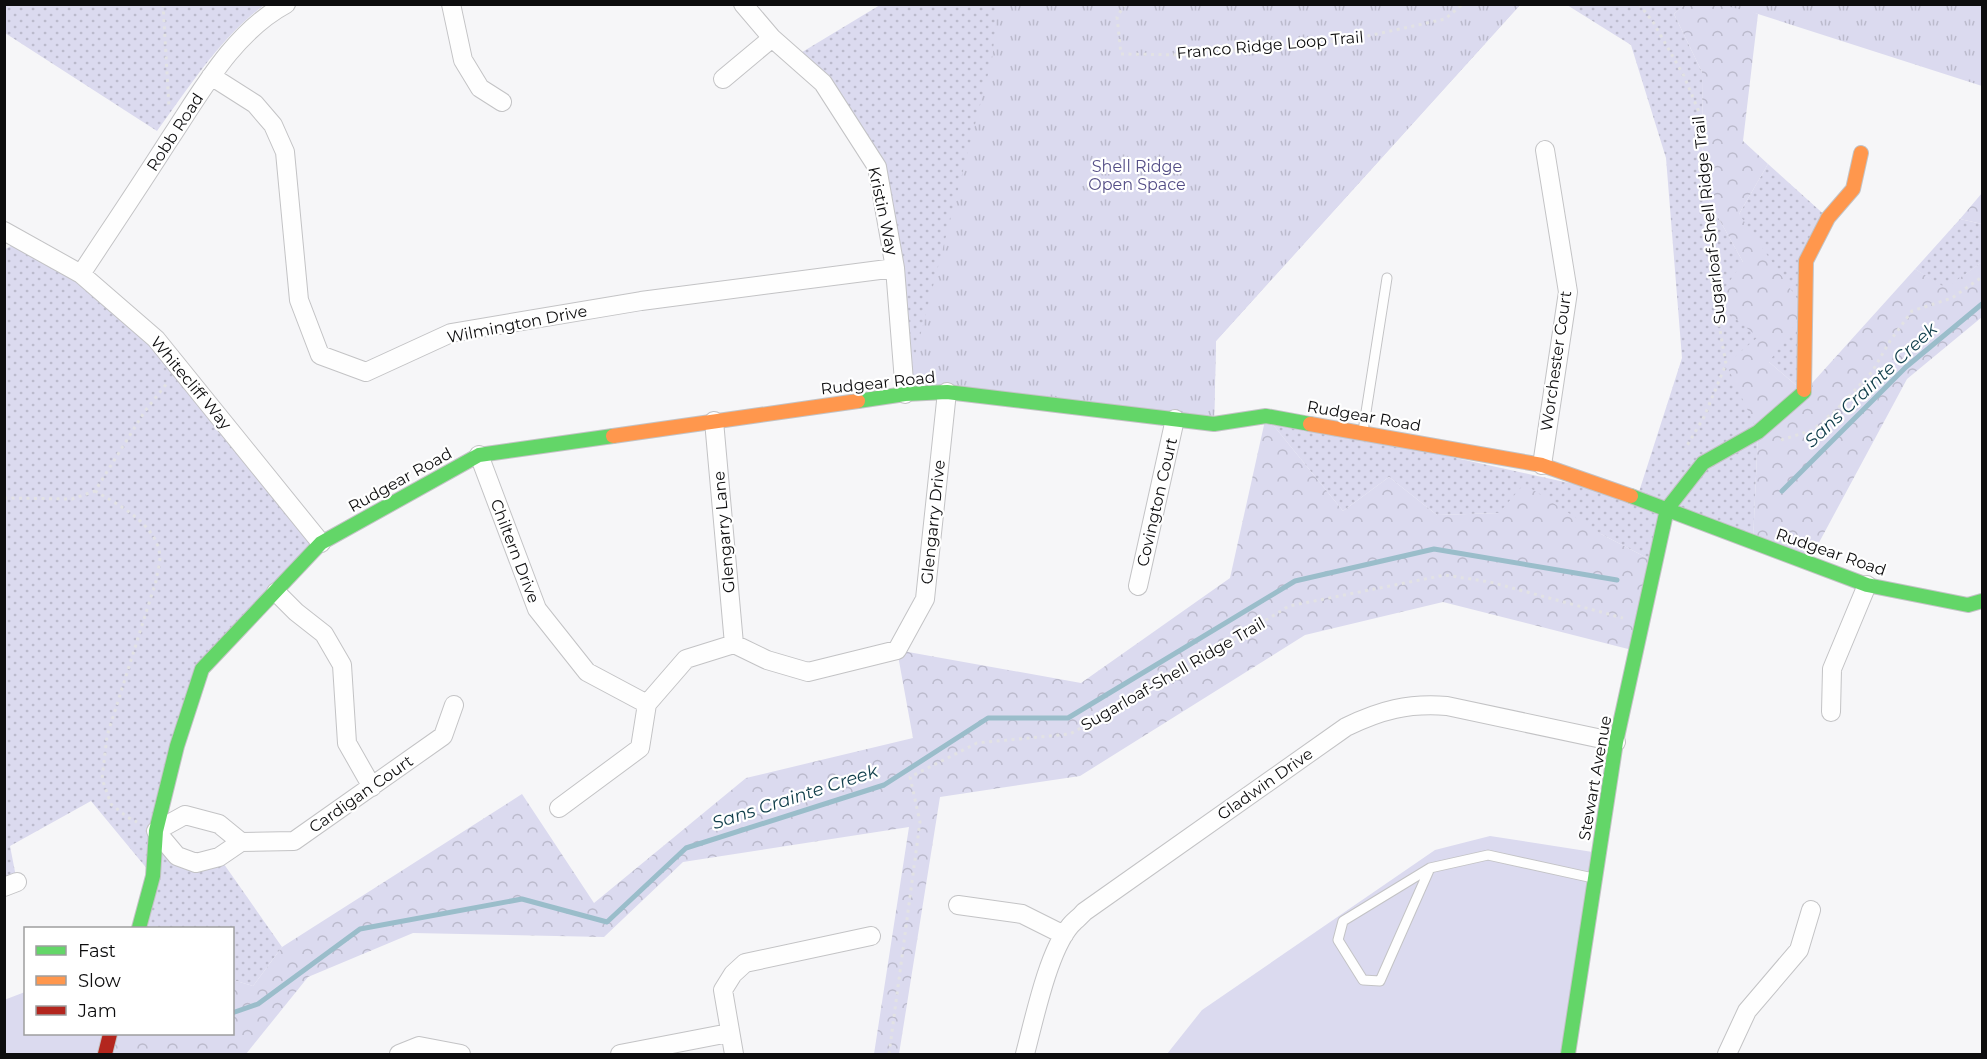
<svg xmlns="http://www.w3.org/2000/svg" width="1987" height="1059" viewBox="0 0 1987 1059" font-family="Montserrat,sans-serif">
	<style>
		.grass { fill: url(#grass-dots) }
		.forest { fill: url(#forest-crowns) }
		.park { fill: url(#park-tufts) }
		.pitch { fill: #dbdaef }
		.lines { fill: none; stroke-linecap: round; stroke-linejoin: round }
		.stream { stroke: #9abdca; stroke-width: 5 }
		.lane-casing { stroke: #c3c3c5; stroke-width: 11 }
		.street-casing { stroke: #c3c3c5; stroke-width: 20 }
		.fast-casing { stroke: #c3c3c5; stroke-width: 16 }
		.slow-casing { stroke: #c3c3c5; stroke-width: 16 }
		.jam-casing { stroke: #c3c3c5; stroke-width: 16 }
		.path { stroke: #e2e2e4; stroke-width: 3; stroke-dasharray: 3 4.5; stroke-linecap: butt }
		.lane { stroke: #fefefe; stroke-width: 9 }
		.street { stroke: #fefefe; stroke-width: 18 }
		.fast { stroke: #63d668; stroke-width: 14 }
		.slow { stroke: #ff974d; stroke-width: 14 }
		.jam { stroke: #b3261e; stroke-width: 14 }
		.labels { text-anchor: middle; dominant-baseline: central; stroke-width: 4.5; stroke-linejoin: round; paint-order: stroke }
		.street-label { font-size: 16px; fill: #0d0d0e; stroke: #fff }
		.park-label { font-size: 16px; fill: #554f87; stroke: #fff }
		.water-label { font-size: 18px; font-style: italic; fill: #103e4b; stroke: #fff }
	</style>
	<defs>
		<pattern id="grass-dots" width="8" height="8" patternUnits="userSpaceOnUse" patternTransform="scale(1.5)"><rect width="8" height="8" fill="#dbdaef"/><path d="M2 2h.1M6 6h.1" fill="none" stroke="#bbbacc" stroke-width="1.8" stroke-linecap="round"/></pattern>
		<pattern id="forest-crowns" width="20" height="18" patternUnits="userSpaceOnUse" patternTransform="scale(1.5)"><rect width="20" height="18" fill="#dbdaef"/><path d="M2 6a3 3 0 1 1 6 0M12 15a3 3 0 1 1 6 0" fill="none" stroke="#bbbacc"/></pattern>
		<pattern id="park-tufts" width="24" height="20" patternUnits="userSpaceOnUse" patternTransform="scale(1.5)"><rect width="24" height="20" fill="#dbdaef"/><path d="M3 7l-1-3M5 7V3M7 7l1-3M15 17l-1-3M17 17v-4M19 17l1-3" fill="none" stroke="#bbbacc"/></pattern>
	</defs>
	<rect width="100%" height="100%" fill="#f6f6f8"/>
	<path class="grass" d="M4,5L5,4L264,5C220,38 190,86 157,131L5,33Z
		M880,5H1520L1216,341L1214,424L905,394L877,167L794,57Z
		M1567,5H1684L1674,14L1702,72L1703,190L1743,262L1758,337V432L1753,542L1667,509L1655,562L1601,534L1499,513L1437,515L1389,477L1343,511L1266,416L1637,498L1682,358L1666,158L1631,45Z
		M1768,164L1828,218L1806,261L1804,392L1769,362L1739,214Z
		M1960,219L1982,224V262L1946,289L1915,269Z
		M21,240L156,339L321,543L202,669L156,831L177,856L219,857L282,947L253,986L233,980L232,928H139L153,876L91,801L10,846L17,882L5,887L4,250Z"/>
	<path class="forest" d="M1732,4L1758,14L1743,141L1768,164L1739,214L1805,310L1769,362L1804,392L1915,269L1946,288L1982,262V317L1907,379L1808,563L1753,542L1758,432L1726,364L1758,337L1715,302L1743,262L1703,190L1702,72L1674,14L1684,5Z
		M1982,193V224L1960,219Z
		M1266,416L1343,511L1389,477L1437,515L1499,513L1524,484L1601,534L1655,562L1636,651L1443,602L1305,635L1080,776L940,797L899,1054H874L909,827L683,862L604,937L413,933L308,977L246,1054H105L110,1034H232L233,980L253,986L282,947L522,794L594,903L746,778L913,738L897,650L1081,683L1230,578Z"/>
	<path class="park" d="M998,5H1520L1216,341L1214,424L905,394L992,59Z
		M1723,5H1982V86L1758,14Z"/>
	<path class="pitch" d="M1490,836L1599,853L1568,1054H1167L1202,1010L1435,850Z
		M25,992L26,1034H110L105,1054H5L4,1000Z"/>
	<g class="lines">
		<path class="stream" d="M1782,491L1906,367L1982,304
			M232,1013L258,1004L360,929L522,899L607,922L686,848L884,785L988,718H1068L1295,581L1434,549L1617,580"/>
		<defs>
			<path id="lane" d="M1363,431L1387,278
				M1430,868L1380,981L1363,980L1338,940L1343,921L1430,868L1488,855L1593,878"/>
			<path id="street" d="M451,4L463,60L480,88L502,102
				M743,4L772,38L823,83L877,167L895,268L905,394
				M211,76L255,104L273,125L285,152L299,300L320,355L366,372L451,333L641,301L895,268
				M723,79L772,38
				M4,231L81,274L156,339L321,543
				M81,274C110,230 139,187 167,143C200,94 232,33 286,4
				M714,421L734,644
				M479,455L537,609L587,672L647,704
				M1542,465L1568,292L1545,150
				M1138,586L1175,419
				M276,592L296,612L324,634L342,665L347,743L372,787
				M1831,712L1832,669L1867,585
				M559,808L640,748L647,704L686,659L734,644L767,660L808,672L897,650L925,599L947,392
				M241,842L219,824L185,815L156,831L177,856L196,863L219,857L241,842L294,841L443,736L454,705
				M4,887L17,882
				M958,905L1022,914L1064,935
				M399,1054L419,1046L461,1054
				M620,1054L729,1033
				M734,1054L723,990L733,974L745,963L871,936
				M1025,1054C1034,1020 1048,952 1070,926C1074,921 1080,917 1084,912L1346,727C1381,710 1408,703 1447,706L1616,742
				M1727,1054L1747,1011L1799,950L1811,910"/>
			<path id="fast" d="M858,401L905,394L947,392L1214,424L1266,416L1310,424
				M1631,496L1867,585L1968,605L1982,601
				M139,928L153,876L156,831L177,746L202,669L321,543L479,455L613,436
				M1568,1054L1616,742L1667,509L1703,463L1758,432L1804,392V390"/>
			<path id="slow" d="M1804,390L1806,261L1828,218L1853,189L1861,153
				M1310,424L1542,465L1631,496
				M613,436L858,401"/>
			<path id="jam" d="M105,1054L110,1034"/>
		</defs>
		<use href="#lane" class="lane-casing"/>
		<use href="#street" class="street-casing"/>
		<use href="#fast" class="fast-casing"/>
		<use href="#slow" class="slow-casing"/>
		<use href="#jam" class="jam-casing"/>
		<path class="path" d="M163,4L169,107
			M1125,4L1117,17L1121,54L1191,55L1350,40L1445,19L1463,4
			M1639,4L1653,22L1684,76L1702,119L1703,190L1711,241L1715,302L1726,364L1704,417L1685,449
			M1781,440L1813,430L1838,408L1872,372L1890,341L1912,311L1952,298L1982,277
			M95,491C119,505 158,525 160,557C160,564 157,573 156,581L107,736L102,779L111,804L127,817L137,822
			M4,498L72,499L95,491L145,411L168,382
			M889,1054L920,822L910,777L977,743L1070,734L1173,677L1289,606L1445,575L1490,582L1623,618"/>
		<use href="#lane" class="lane"/>
		<use href="#street" class="street"/>
		<use href="#fast" class="fast"/>
		<use href="#slow" class="slow"/>
		<use href="#jam" class="jam"/>
	</g>
	<g class="labels">
		<g class="street-label">
			<text transform="translate(1270 45) rotate(-5)">Franco Ridge Loop Trail</text>
			<text transform="translate(175 132) rotate(-57)">Robb Road</text>
			<text transform="translate(883 211) rotate(78)">Kristin Way</text>
			<text transform="translate(1709 220) rotate(-96)">Sugarloaf-Shell Ridge Trail</text>
			<text transform="translate(517 324) rotate(-11)">Wilmington Drive</text>
			<text transform="translate(1556 361) rotate(-82)">Worchester Court</text>
			<text transform="translate(191 383) rotate(50)">Whitecliff Way</text>
			<text transform="translate(878 383) rotate(-6)">Rudgear Road</text>
			<text transform="translate(1364 416) rotate(10)">Rudgear Road</text>
			<text transform="translate(400 480) rotate(-29)">Rudgear Road</text>
			<text transform="translate(1157 502) rotate(-77)">Covington Court</text>
			<text transform="translate(933 522) rotate(-84)">Glengarry Drive</text>
			<text transform="translate(724 532) rotate(-95)">Glengarry Lane</text>
			<text transform="translate(515 551) rotate(69)">Chiltern Drive</text>
			<text transform="translate(1831 552) rotate(19)">Rudgear Road</text>
			<text transform="translate(1173 674) rotate(-30)">Sugarloaf-Shell Ridge Trail</text>
			<text transform="translate(1595 778) rotate(-80)">Stewart Avenue</text>
			<text transform="translate(1265 784) rotate(-35)">Gladwin Drive</text>
			<text transform="translate(361 794) rotate(-35)">Cardigan Court</text>
		</g>
		<g class="park-label">
			<text x="1137" y="166">Shell Ridge<tspan x="1137" dy="18">Open Space</tspan></text>
		</g>
		<g class="water-label">
			<text transform="translate(1871 385) rotate(-43)">Sans Crainte Creek</text>
			<text transform="translate(795 797) rotate(-18)">Sans Crainte Creek</text>
		</g>
	</g>
	<rect width="1987" height="1059" fill="none" stroke="#0d0d0e" stroke-width="12"/>
	<rect x="24" y="927" width="210" height="108" fill="#ffffff" stroke="#9e9e9f" stroke-width="1.5"/>
	<rect x="36" y="946" width="30" height="9" fill="#63d668" stroke="#9e9e9f" stroke-width="1.5"/>
	<text x="78" y="957" font-size="18" fill="#0d0d0e">Fast</text>
	<rect x="36" y="976" width="30" height="9" fill="#ff974d" stroke="#9e9e9f" stroke-width="1.5"/>
	<text x="78" y="987" font-size="18" fill="#0d0d0e">Slow</text>
	<rect x="36" y="1006" width="30" height="9" fill="#b3261e" stroke="#9e9e9f" stroke-width="1.5"/>
	<text x="78" y="1017" font-size="18" fill="#0d0d0e">Jam</text>
</svg>
